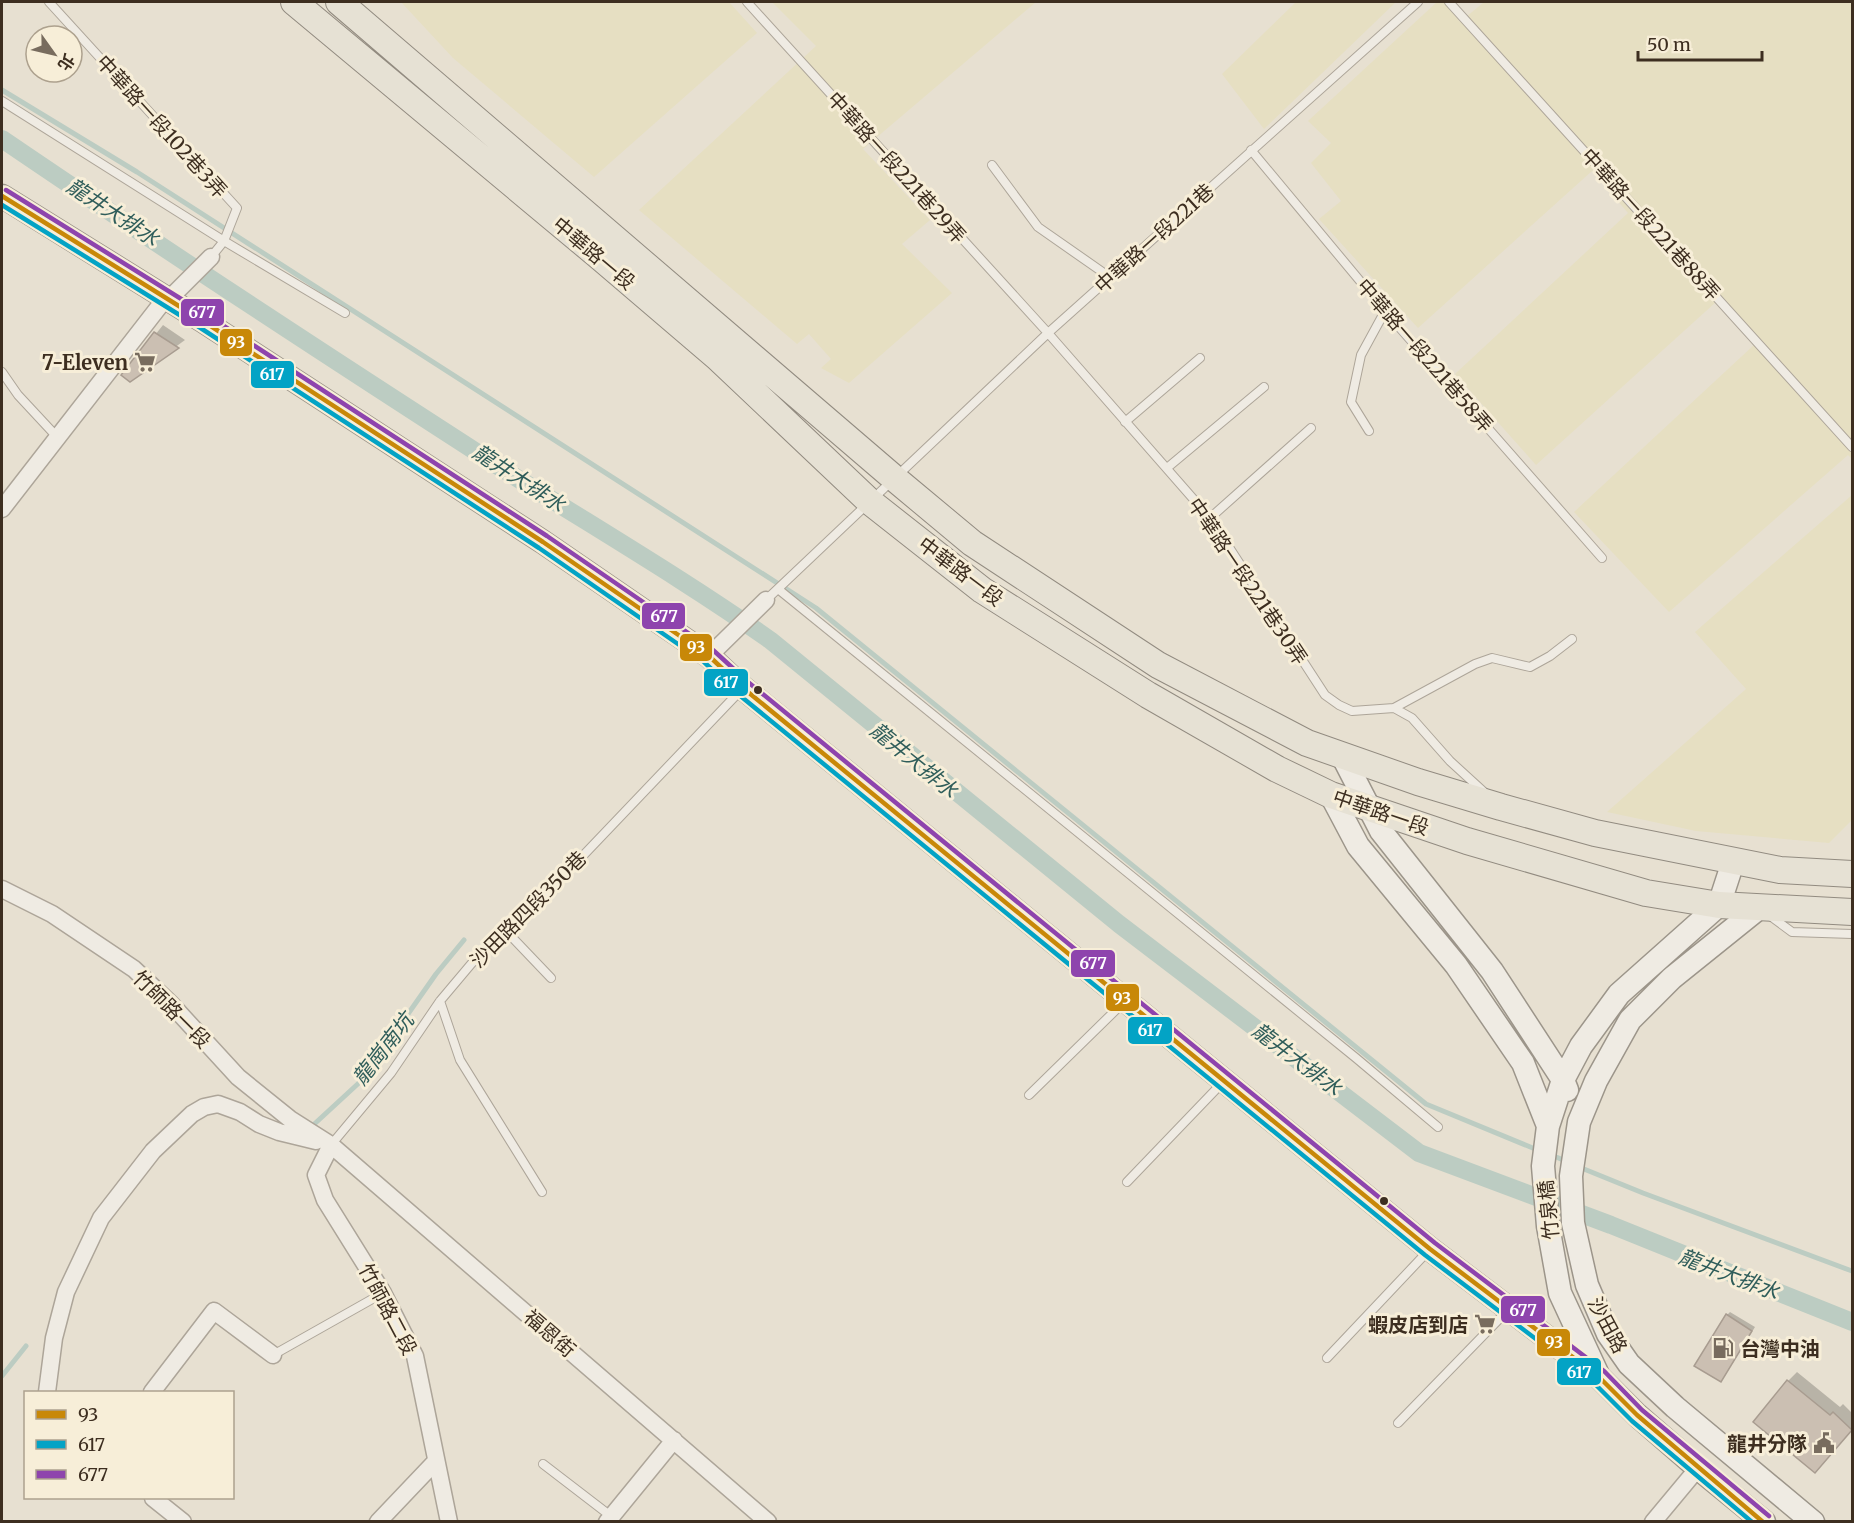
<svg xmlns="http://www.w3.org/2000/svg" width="1854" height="1523" viewBox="0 0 1854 1523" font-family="Merriweather,'Noto Sans TC',serif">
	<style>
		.farmland { fill: #e6dfc2 }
		.shadow { fill: #0003 }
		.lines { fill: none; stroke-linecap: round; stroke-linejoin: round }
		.stream { stroke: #bcccc2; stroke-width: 5 }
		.canal { stroke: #bcccc2; stroke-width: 18 }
		.building { fill: #cbbfb2; stroke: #a89c90; stroke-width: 1.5 }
		.lane-casing { stroke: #ada599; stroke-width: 10 }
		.street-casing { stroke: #ada599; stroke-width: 19 }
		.secondary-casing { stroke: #9c958a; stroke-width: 25 }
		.primary-casing { stroke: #928b80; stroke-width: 28 }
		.lane { stroke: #efebe3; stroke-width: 8 }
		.street { stroke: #efebe3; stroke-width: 16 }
		.secondary { stroke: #efebe3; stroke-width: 22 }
		.primary { stroke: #e6e1d4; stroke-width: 26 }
		.bus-1-casing { stroke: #f7eed8; stroke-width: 9 }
		.bus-2-casing { stroke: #f7eed8; stroke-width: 9 }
		.bus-3-casing { stroke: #f7eed8; stroke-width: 9 }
		.bus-1 { stroke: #c88808; stroke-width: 4.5 }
		.bus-2 { stroke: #03a3c5; stroke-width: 4.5 }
		.bus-3 { stroke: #8e44ad; stroke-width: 4.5 }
		.bus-dot { fill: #3d2e20; stroke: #f7eed8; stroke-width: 2 }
		.labels { text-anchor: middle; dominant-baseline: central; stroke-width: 6; stroke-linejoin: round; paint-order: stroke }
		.street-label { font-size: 20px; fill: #3d2e20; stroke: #f7eed8 }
		.poi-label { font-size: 20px; font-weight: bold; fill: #3d2e20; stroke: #f7eed8; text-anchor: end }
		.water-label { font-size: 21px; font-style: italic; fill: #2f5d5a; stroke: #f7eed8 }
		.line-badge { stroke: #f7eed8; stroke-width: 2 }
		.badge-label { font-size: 16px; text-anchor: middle; font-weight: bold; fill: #fff }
	</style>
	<rect width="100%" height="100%" fill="#e7e0d1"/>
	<path class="farmland" d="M401,2H729L757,33L594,177L453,58Z
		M772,2H1036L863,149L930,220L902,244L952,293L849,383L821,368L831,359L809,334L797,344L639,210L816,46Z
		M1296,2H1396L1264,129L1222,74Z
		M1437,2H1444L1460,22L1484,2H1852V459L1848,455L1669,612L1574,512L1755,344L1716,302L1536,465L1455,374L1628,213L1592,171L1418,328L1319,219L1341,201L1311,163L1331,143L1308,121Z
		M1852,495V820L1829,843L1696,831L1607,812L1746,689L1695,632Z"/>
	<path class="shadow" d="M163,325L185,340L130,380L123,375Z
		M1730,1312L1755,1327L1724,1377L1727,1315Z
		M1797,1372L1840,1407L1843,1404L1852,1413V1429L1824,1462L1788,1381Z"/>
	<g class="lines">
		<path class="stream" d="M2,90L137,172L816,608L1426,1104L1540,1151
			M310,1128L361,1081L436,974L464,940
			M1549,1154L1568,1162
			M1579,1167L1643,1193L1852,1271
			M2,1376L26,1346"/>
		<path class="canal" d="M2,139C165,250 332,359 498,466C589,524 682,578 770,640L1119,924L1419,1153L1611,1225L1852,1322"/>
	</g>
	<path class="building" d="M154,332L179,348L130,382L121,375Z
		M1726,1314L1752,1331L1721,1382L1694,1366Z
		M1787,1380L1830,1415L1833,1412L1852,1430L1815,1473L1753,1422Z"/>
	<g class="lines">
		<defs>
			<path id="lane" d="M49,2L237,208L224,241L211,257
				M747,2L1048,333L1210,518L1325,695L1339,705L1352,711L1394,708L1475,664L1492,658L1530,667L1550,656L1572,639
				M1449,2L1852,447
				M2,101L224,241L345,313
				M1251,150L1385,311L1602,558
				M992,165L1038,227L1111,278
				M2,372L18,395L58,438
				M1125,422L1200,358
				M1369,431L1351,402L1361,355L1385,311
				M1167,468L1264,387
				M1210,518L1311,428
				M778,589L1356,1058L1438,1127
				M766,600L1048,333L1418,2
				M1394,708L1412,718L1450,761L1485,793
				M1769,915L1792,932L1852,934
				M507,932L551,978
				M440,1001L460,1060L542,1192
				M1029,1095L1125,1001
				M331,1145L391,1073L440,1001L472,963L534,907L742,689
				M1127,1182L1224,1081
				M273,1355L383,1293
				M1327,1358L1430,1249
				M1398,1423L1508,1310
				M543,1464L612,1517"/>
			<path id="street" d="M2,509L165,299L175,293L211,257
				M709,656L766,600
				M2,889L52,914L134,969L171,1004L238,1077L290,1119L331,1145L768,1522
				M331,1145L316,1175L325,1200L383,1293L415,1356L449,1522
				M47,1392L54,1338L66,1292L101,1218L153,1151L192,1114L204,1107L218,1104L240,1112L259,1124L279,1132L316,1141
				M152,1392L214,1311L273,1355
				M153,1498L183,1522
				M378,1522L436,1461
				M607,1522L674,1440
				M1653,1522L1698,1468"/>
			<path id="secondary" d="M2,196L203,321L543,542L709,656L743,688L1430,1249L1599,1377L1637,1415L1698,1468L1764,1522
				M1343,757L1381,831L1492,971L1563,1080L1567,1090
				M1331,795L1358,846L1456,965L1523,1063L1548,1126
				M1759,908L1672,978L1630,1020L1596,1081L1579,1122L1571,1176L1573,1223L1587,1285L1608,1334L1629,1364L1675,1407L1813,1522
				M1598,1375L1560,1293L1548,1226L1543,1166L1548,1126L1563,1080L1581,1046L1619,994L1719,905L1733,862"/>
			<path id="primary" d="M294,2L601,258L717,357L869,501L982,590L1148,695L1277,769L1331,795L1467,841L1646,893L1719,905L1852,912
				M339,2L894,478L972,543L1158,665L1307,743L1418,782L1501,807L1595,833L1780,870L1852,874"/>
		</defs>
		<use href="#lane" class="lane-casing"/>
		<use href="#street" class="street-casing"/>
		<use href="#secondary" class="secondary-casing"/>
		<use href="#primary" class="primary-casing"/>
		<use href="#lane" class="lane"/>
		<use href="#street" class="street"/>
		<use href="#secondary" class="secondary"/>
		<use href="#primary" class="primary"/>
		<defs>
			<path id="bus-1" d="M2,196L203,321L543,542L709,656L743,688L1430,1249L1599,1377L1637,1415L1763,1522"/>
			<path id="bus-2" d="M2,205L199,327L539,548L704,662L738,694L1425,1255L1594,1383L1632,1421L1752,1522"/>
			<path id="bus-3" d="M6,190L207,315L547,536L713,650L748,682L1435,1243L1604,1371L1642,1410L1769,1516"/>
		</defs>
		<use href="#bus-1" class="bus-1-casing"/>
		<use href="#bus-2" class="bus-2-casing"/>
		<use href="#bus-3" class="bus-3-casing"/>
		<use href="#bus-1" class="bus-1"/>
		<use href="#bus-2" class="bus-2"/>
		<use href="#bus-3" class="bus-3"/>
	</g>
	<defs>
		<symbol id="supermarket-bare" viewBox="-9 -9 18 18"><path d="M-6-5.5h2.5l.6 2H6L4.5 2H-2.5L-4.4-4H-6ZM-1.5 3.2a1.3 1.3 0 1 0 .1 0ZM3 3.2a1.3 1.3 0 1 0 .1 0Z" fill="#786c5e" stroke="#f7eed8" stroke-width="2.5" paint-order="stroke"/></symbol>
		<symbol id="fuel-bare" viewBox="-9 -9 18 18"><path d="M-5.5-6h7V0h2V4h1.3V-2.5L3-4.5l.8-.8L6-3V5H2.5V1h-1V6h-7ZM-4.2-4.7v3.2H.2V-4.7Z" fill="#786c5e" stroke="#f7eed8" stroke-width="2.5" paint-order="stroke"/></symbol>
		<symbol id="civic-bare" viewBox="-9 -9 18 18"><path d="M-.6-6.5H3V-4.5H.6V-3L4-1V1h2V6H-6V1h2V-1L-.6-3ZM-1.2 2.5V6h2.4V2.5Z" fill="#786c5e" stroke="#f7eed8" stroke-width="2.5" paint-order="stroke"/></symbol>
	</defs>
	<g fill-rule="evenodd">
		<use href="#supermarket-bare" x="130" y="347" width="30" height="30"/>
		<use href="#supermarket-bare" x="1470" y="1309" width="30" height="30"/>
		<use href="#fuel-bare" x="1708" y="1333" width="30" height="30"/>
		<use href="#civic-bare" x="1809" y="1428" width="30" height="30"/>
	</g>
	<g class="bus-dot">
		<circle cx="758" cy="690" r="5"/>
		<circle cx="1384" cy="1201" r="5"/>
	</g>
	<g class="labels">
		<g class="street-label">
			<text transform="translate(162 126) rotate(48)">中華路一段102巷3弄</text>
			<text transform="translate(897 167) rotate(48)">中華路一段221巷29弄</text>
			<text transform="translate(1651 224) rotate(48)">中華路一段221巷88弄</text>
			<text transform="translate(1154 238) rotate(-42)">中華路一段221巷</text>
			<text transform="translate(594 253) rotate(40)">中華路一段</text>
			<text transform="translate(1425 355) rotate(49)">中華路一段221巷58弄</text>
			<text transform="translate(961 571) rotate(37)">中華路一段</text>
			<text transform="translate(1248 581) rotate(56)">中華路一段221巷30弄</text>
			<text transform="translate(1381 812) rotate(19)">中華路一段</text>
			<text transform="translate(528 909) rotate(-45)">沙田路四段350巷</text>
			<text transform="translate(172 1009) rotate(45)">竹師路一段</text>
			<text transform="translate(1548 1210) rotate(-96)">竹泉橋</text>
			<text transform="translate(388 1309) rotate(62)">竹師路二段</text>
			<text transform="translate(1608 1325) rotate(62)">沙田路</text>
			<text transform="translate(550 1333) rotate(41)">福恩街</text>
		</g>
		<g class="poi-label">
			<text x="128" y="362">7-Eleven</text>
			<text x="1468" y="1324">蝦皮店到店</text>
			<text x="1740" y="1348" text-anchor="start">台灣中油</text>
			<text x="1807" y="1443">龍井分隊</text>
		</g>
		<g class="water-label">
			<text transform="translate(113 212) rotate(33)">龍井大排水</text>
			<text transform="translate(519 478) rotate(33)">龍井大排水</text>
			<text transform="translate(914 760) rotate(39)">龍井大排水</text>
			<text transform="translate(383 1049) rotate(-52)">龍崗南坑</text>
			<text transform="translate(1297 1059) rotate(37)">龍井大排水</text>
			<text transform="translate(1729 1274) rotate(21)">龍井大排水</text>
		</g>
	</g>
	<g class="line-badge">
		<rect x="180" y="298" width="45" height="29" rx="6" fill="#8e44ad"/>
		<rect x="219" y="328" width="34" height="29" rx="6" fill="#c88808"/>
		<rect x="250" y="360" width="45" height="29" rx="6" fill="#03a3c5"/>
		<rect x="641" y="602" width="45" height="28" rx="6" fill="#8e44ad"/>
		<rect x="679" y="633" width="34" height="29" rx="6" fill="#c88808"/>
		<rect x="703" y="668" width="46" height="29" rx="6" fill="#03a3c5"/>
		<rect x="1070" y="949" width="46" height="29" rx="6" fill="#8e44ad"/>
		<rect x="1105" y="983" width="35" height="29" rx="6" fill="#c88808"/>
		<rect x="1127" y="1016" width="46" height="29" rx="6" fill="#03a3c5"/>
		<rect x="1500" y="1295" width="46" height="29" rx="6" fill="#8e44ad"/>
		<rect x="1536" y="1328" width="35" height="29" rx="6" fill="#c88808"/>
		<rect x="1556" y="1357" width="46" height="29" rx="6" fill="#03a3c5"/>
	</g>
	<g class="badge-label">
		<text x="202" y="318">677</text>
		<text x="236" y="348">93</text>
		<text x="272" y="380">617</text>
		<text x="664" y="622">677</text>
		<text x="696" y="653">93</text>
		<text x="726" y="688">617</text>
		<text x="1093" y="969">677</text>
		<text x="1122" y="1004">93</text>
		<text x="1150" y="1036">617</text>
		<text x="1523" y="1316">677</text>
		<text x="1554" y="1348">93</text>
		<text x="1579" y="1378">617</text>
	</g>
	<rect width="1854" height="1523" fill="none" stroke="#3d2e20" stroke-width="6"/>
	<rect x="24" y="1391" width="210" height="108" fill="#f7eed8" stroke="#ada18e" stroke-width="1.5"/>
	<rect x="36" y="1410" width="30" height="9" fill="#c88808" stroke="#ada18e" stroke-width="1.5"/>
	<text x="78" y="1421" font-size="18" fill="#3d2e20">93</text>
	<rect x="36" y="1440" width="30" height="9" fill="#03a3c5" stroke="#ada18e" stroke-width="1.5"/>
	<text x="78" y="1451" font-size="18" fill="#3d2e20">617</text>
	<rect x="36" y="1470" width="30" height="9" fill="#8e44ad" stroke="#ada18e" stroke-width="1.5"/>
	<text x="78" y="1481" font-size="18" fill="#3d2e20">677</text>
	<g transform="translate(54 54) rotate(124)"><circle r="28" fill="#f7eed8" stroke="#ada18e" stroke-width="1.5"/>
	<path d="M0-4.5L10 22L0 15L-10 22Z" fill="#786c5e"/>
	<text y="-9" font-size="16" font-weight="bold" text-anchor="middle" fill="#3d2e20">北</text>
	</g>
	<path d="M1638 51v9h124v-9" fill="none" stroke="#3d2e20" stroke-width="3"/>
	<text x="1647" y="51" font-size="18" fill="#3d2e20" stroke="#f7eed8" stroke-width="4.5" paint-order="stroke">50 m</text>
</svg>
